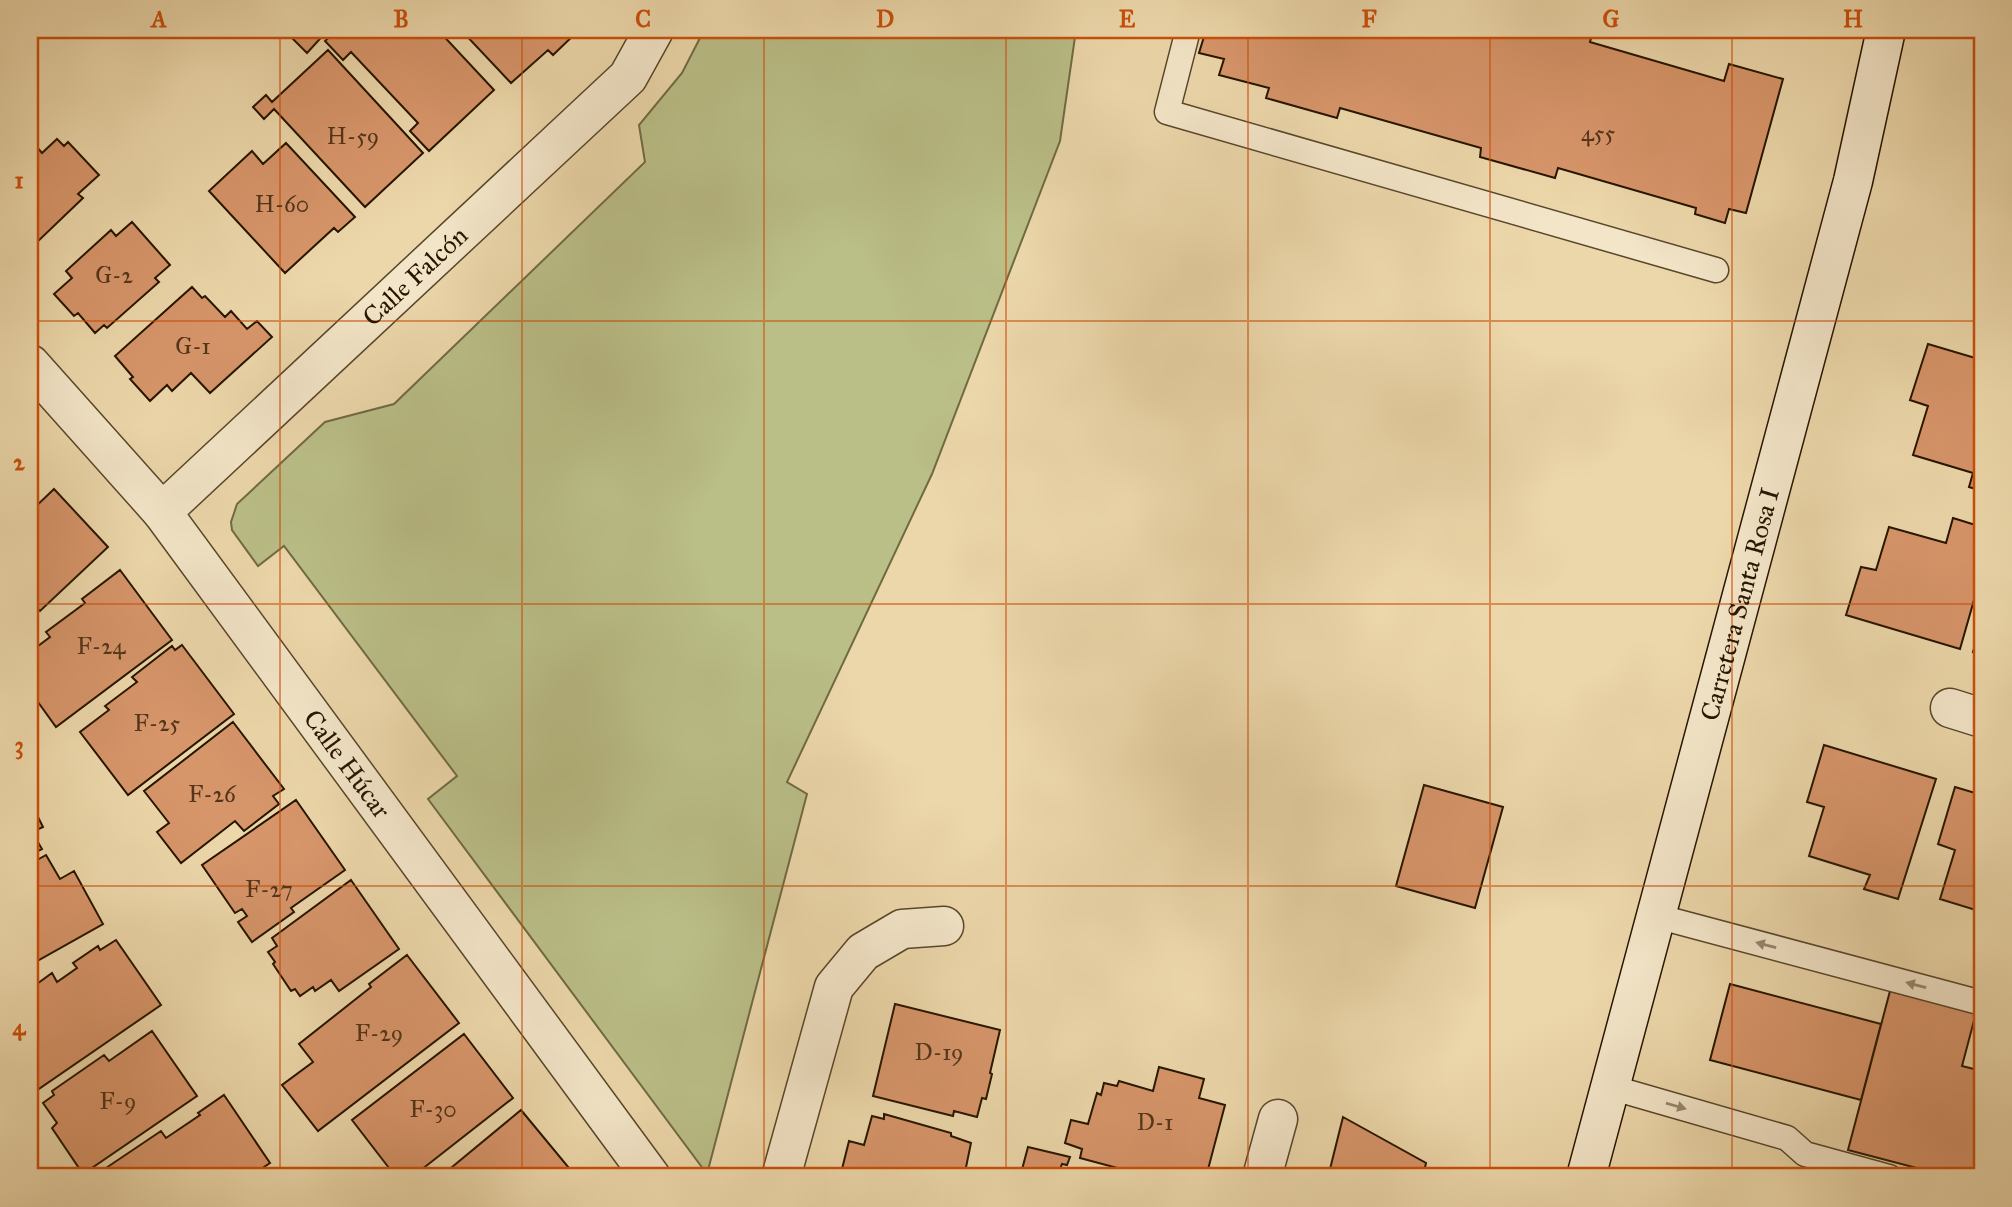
<svg xmlns="http://www.w3.org/2000/svg" width="2012" height="1207" viewBox="0 0 2012 1207" font-family="'IM FELL Great Primer',serif">
	<style>
		.green { fill: #babe87; stroke: #706a44; stroke-width: 2 }
		.building { fill: #d7956a; stroke: #271500; stroke-width: 2 }
		.lines { fill: none; stroke-linecap: round; stroke-linejoin: round }
		.lane-casing { stroke: #58462a; stroke-width: 27 }
		.street-casing { stroke: #58462a; stroke-width: 41 }
		.secondary-casing { stroke: #271500; stroke-width: 41 }
		.lane { stroke: #f3e5c8; stroke-width: 24 }
		.street { stroke: #f3e5c8; stroke-width: 38 }
		.secondary { stroke: #f3e5c8; stroke-width: 38 }
		.oneway { fill: #97876e }
		.grid { fill: none; stroke: #cb4f0a; stroke-width: 2; stroke-opacity: 0.55 }
		.labels { text-anchor: middle; dominant-baseline: central; stroke-width: 5; stroke-linejoin: round; paint-order: stroke }
		.number-label { font-size: 23px; fill: #53351a }
		.street-label { font-size: 26px; fill: #271500; stroke: #f3e5c8 }
		.neatline { fill: none; stroke: #cb4f0a; stroke-width: 2.5 }
		.grid-label { font-size: 23px; text-anchor: middle; font-weight: bold; fill: #cb4f0a }
	</style>
	<rect width="100%" height="100%" fill="#ecd7aa"/>
	<filter id="stains"><feTurbulence type="fractalNoise" baseFrequency=".00286" numOctaves="4"/><feColorMatrix values="0 0 0 0 .2 0 0 0 0 .09 0 0 0 0 .02 0 0 0 .5 -.17"/></filter>
	<radialGradient id="worn" r=".72"><stop offset=".6" stop-color="#630" stop-opacity="0"/><stop offset="1" stop-color="#630" stop-opacity=".3"/></radialGradient>
	<path class="green" d="M703,30H1076L1060,141L932,474L787,782L807,794L707,1174L428,799L457,776L284,546L258,566L232,530L231,522L237,504L325,422L394,404L645,162L639,125L682,73L701,36Z"/>
	<path class="building" d="M284,30H328L307,53Z
		M337,30H438L494,90L429,151L410,131L418,123L351,52L343,60L325,41Z
		M461,30H567L576,33L553,55L548,50L511,83Z
		M1206,30H1590L1593,31L1590,42L1724,81L1729,64L1783,79L1746,213L1729,209L1725,223L1695,214L1696,208L1558,168L1555,178L1480,157L1481,148L1340,108L1337,118L1266,98L1269,88L1219,75L1224,59L1199,53Z
		M328,50L423,153L365,207L274,109L264,119L253,107L266,95L272,102Z
		M57,139L64,146L68,142L99,175L78,194L83,198L33,246L30,241V152L36,146L42,153Z
		M286,143L355,217L338,232L334,228L285,273L209,191L252,151L263,164Z
		M132,222L170,265L155,278L159,282L107,328L104,325L95,333L78,313L74,316L54,294L72,278L66,271L111,230L116,236Z
		M192,287L202,298L205,296L225,317L231,311L247,329L257,321L272,337L210,393L191,373L172,391L167,385L150,401L130,379L133,377L115,356Z
		M1928,344L1982,360V491L1969,487L1973,473L1913,455L1928,406L1910,400Z
		M54,489L108,547L40,611L35,607L30,612V512Z
		M1953,518L1982,527V572L1960,649L1846,615L1861,567L1876,570L1889,527L1946,543Z
		M120,570L172,640L56,727L30,691V652L50,637L46,632L85,603L82,599Z
		M1982,621V655L1973,652Z
		M182,645L234,714L128,795L80,732L109,710L105,706L137,682L132,677L172,646L175,650Z
		M233,722L284,789L273,796L279,804L244,831L235,821L181,863L157,832L169,823L144,791Z
		M1824,745L1936,779L1898,899L1864,889L1870,875L1809,856L1824,807L1807,802Z
		M1424,785L1503,807L1475,908L1396,886Z
		M1955,787L1982,795V912L1940,899L1955,850L1938,844Z
		M296,800L345,870L291,908L294,912L252,942L238,922L247,916L242,909L235,913L202,865Z
		M30,801L43,827L32,832L42,849L30,855Z
		M46,855L60,879L74,871L103,924L30,965V864Z
		M351,880L399,949L339,991L331,980L315,991L313,987L300,996L295,989L291,991L273,964L275,962L268,952L277,946L272,938Z
		M116,940L161,1005L30,1095V989L52,973L57,982L77,968L73,963L98,946L100,950Z
		M407,955L459,1023L318,1131L282,1085L313,1062L299,1044L371,987L369,984Z
		M1730,984L1881,1024L1861,1100L1710,1060Z
		M1890,991L1976,1013L1962,1066L1982,1071V1177H1951L1848,1150Z
		M895,1004L1000,1030L990,1073L992,1074L986,1099L982,1098L977,1117L954,1111L953,1116L873,1096Z
		M152,1031L197,1096L83,1174L52,1128L57,1123L43,1103L54,1095L52,1091L104,1055L109,1061Z
		M464,1034L513,1098L412,1177H396L352,1120Z
		M1159,1067L1204,1079L1199,1098L1225,1105L1206,1177H1151L1080,1158L1082,1149L1065,1143L1071,1120L1088,1124L1097,1093L1101,1095L1104,1083L1117,1086L1119,1081L1153,1091Z
		M224,1095L270,1163L249,1177H107L103,1170L161,1131L166,1138L200,1115L198,1113Z
		M521,1110L574,1174L570,1177H440Z
		M884,1114L951,1133V1136L971,1143L964,1177H840L849,1141L864,1145L872,1116L884,1119Z
		M1343,1117L1426,1163L1423,1177H1328Z
		M1028,1147L1070,1157L1067,1165L1062,1164L1059,1172L1078,1177L1080,1173L1098,1177H1020Z"/>
	<g class="lines">
		<defs>
			<path id="lane" d="M1188,30L1167,112L1716,270
				M1656,916L1982,1003
				M1610,1087L1787,1138L1805,1154L1889,1177"/>
			<g id="street">
				<path id="s1" d="M30,364L162,512L651,1177"/>
				<path id="s2" d="M162,512L628,77L654,30"/>
				<path d="M1950,708L1982,718"/>
				<path d="M781,1177L834,987L863,952L902,929L944,926"/>
				<path d="M1262,1177L1278,1119"/>
			</g>
			<g id="secondary">
				<path id="s3" d="M1586,1177L1853,181L1886,30"/>
			</g>
		</defs>
		<use href="#lane" class="lane-casing"/>
		<use href="#street" class="street-casing"/>
		<use href="#secondary" class="secondary-casing"/>
		<use href="#lane" class="lane"/>
		<use href="#street" class="street"/>
		<use href="#secondary" class="secondary"/>
	</g>
	<defs><path id="oneway-solid" d="M-6-.8H1V-3.2L6.5 0L1 3.2V.8H-6Z" transform="scale(1.75)"/></defs>
	<g class="oneway">
		<use href="#oneway-solid" transform="translate(1766 945) rotate(-165)"/>
		<use href="#oneway-solid" transform="translate(1916 985) rotate(-165)"/>
		<use href="#oneway-solid" transform="translate(1676 1106) rotate(16)"/>
	</g>
	<path class="grid" d="M280,30V1177M522,30V1177M764,30V1177M1006,30V1177M1248,30V1177M1490,30V1177M1732,30V1177M30,321H1982M30,604H1982M30,886H1982"/>
	<g class="labels">
		<g class="number-label">
			<text x="1598" y="133">455</text>
			<text x="353" y="136">H-59</text>
			<text x="282" y="204">H-60</text>
			<text x="114" y="275">G-2</text>
			<text x="193" y="346">G-1</text>
			<text x="101" y="646">F-24</text>
			<text x="157" y="723">F-25</text>
			<text x="212" y="794">F-26</text>
			<text x="269" y="889">F-27</text>
			<text x="379" y="1033">F-29</text>
			<text x="939" y="1052">D-19</text>
			<text x="118" y="1101">F-9</text>
			<text x="433" y="1109">F-30</text>
			<text x="1155" y="1122">D-1</text>
		</g>
		<g class="street-label">
			<text stroke="none"><textPath href="#s2" startOffset="346">Calle Falcón</textPath></text>
			<text stroke="none"><textPath href="#s3" startOffset="593">Carretera Santa Rosa I</textPath></text>
			<text stroke="none"><textPath href="#s1" startOffset="511">Calle Húcar</textPath></text>
		</g>
	</g>
	<rect width="2012" height="1207" fill="none" stroke="#ecd7aa" stroke-width="77"/>
	<rect x="38" y="38" width="1936" height="1130" class="neatline"/>
	<g class="grid-label">
		<text x="159" y="27">A</text>
		<text x="401" y="27">B</text>
		<text x="643" y="27">C</text>
		<text x="885" y="27">D</text>
		<text x="1127" y="27">E</text>
		<text x="1369" y="27">F</text>
		<text x="1611" y="27">G</text>
		<text x="1853" y="27">H</text>
		<text x="19" y="188">1</text>
		<text x="19" y="470">2</text>
		<text x="19" y="753">3</text>
		<text x="19" y="1035">4</text>
	</g>
	<rect width="100%" height="100%" filter="url(#stains)"/>
	<rect width="100%" height="100%" fill="url(#worn)"/>
</svg>
